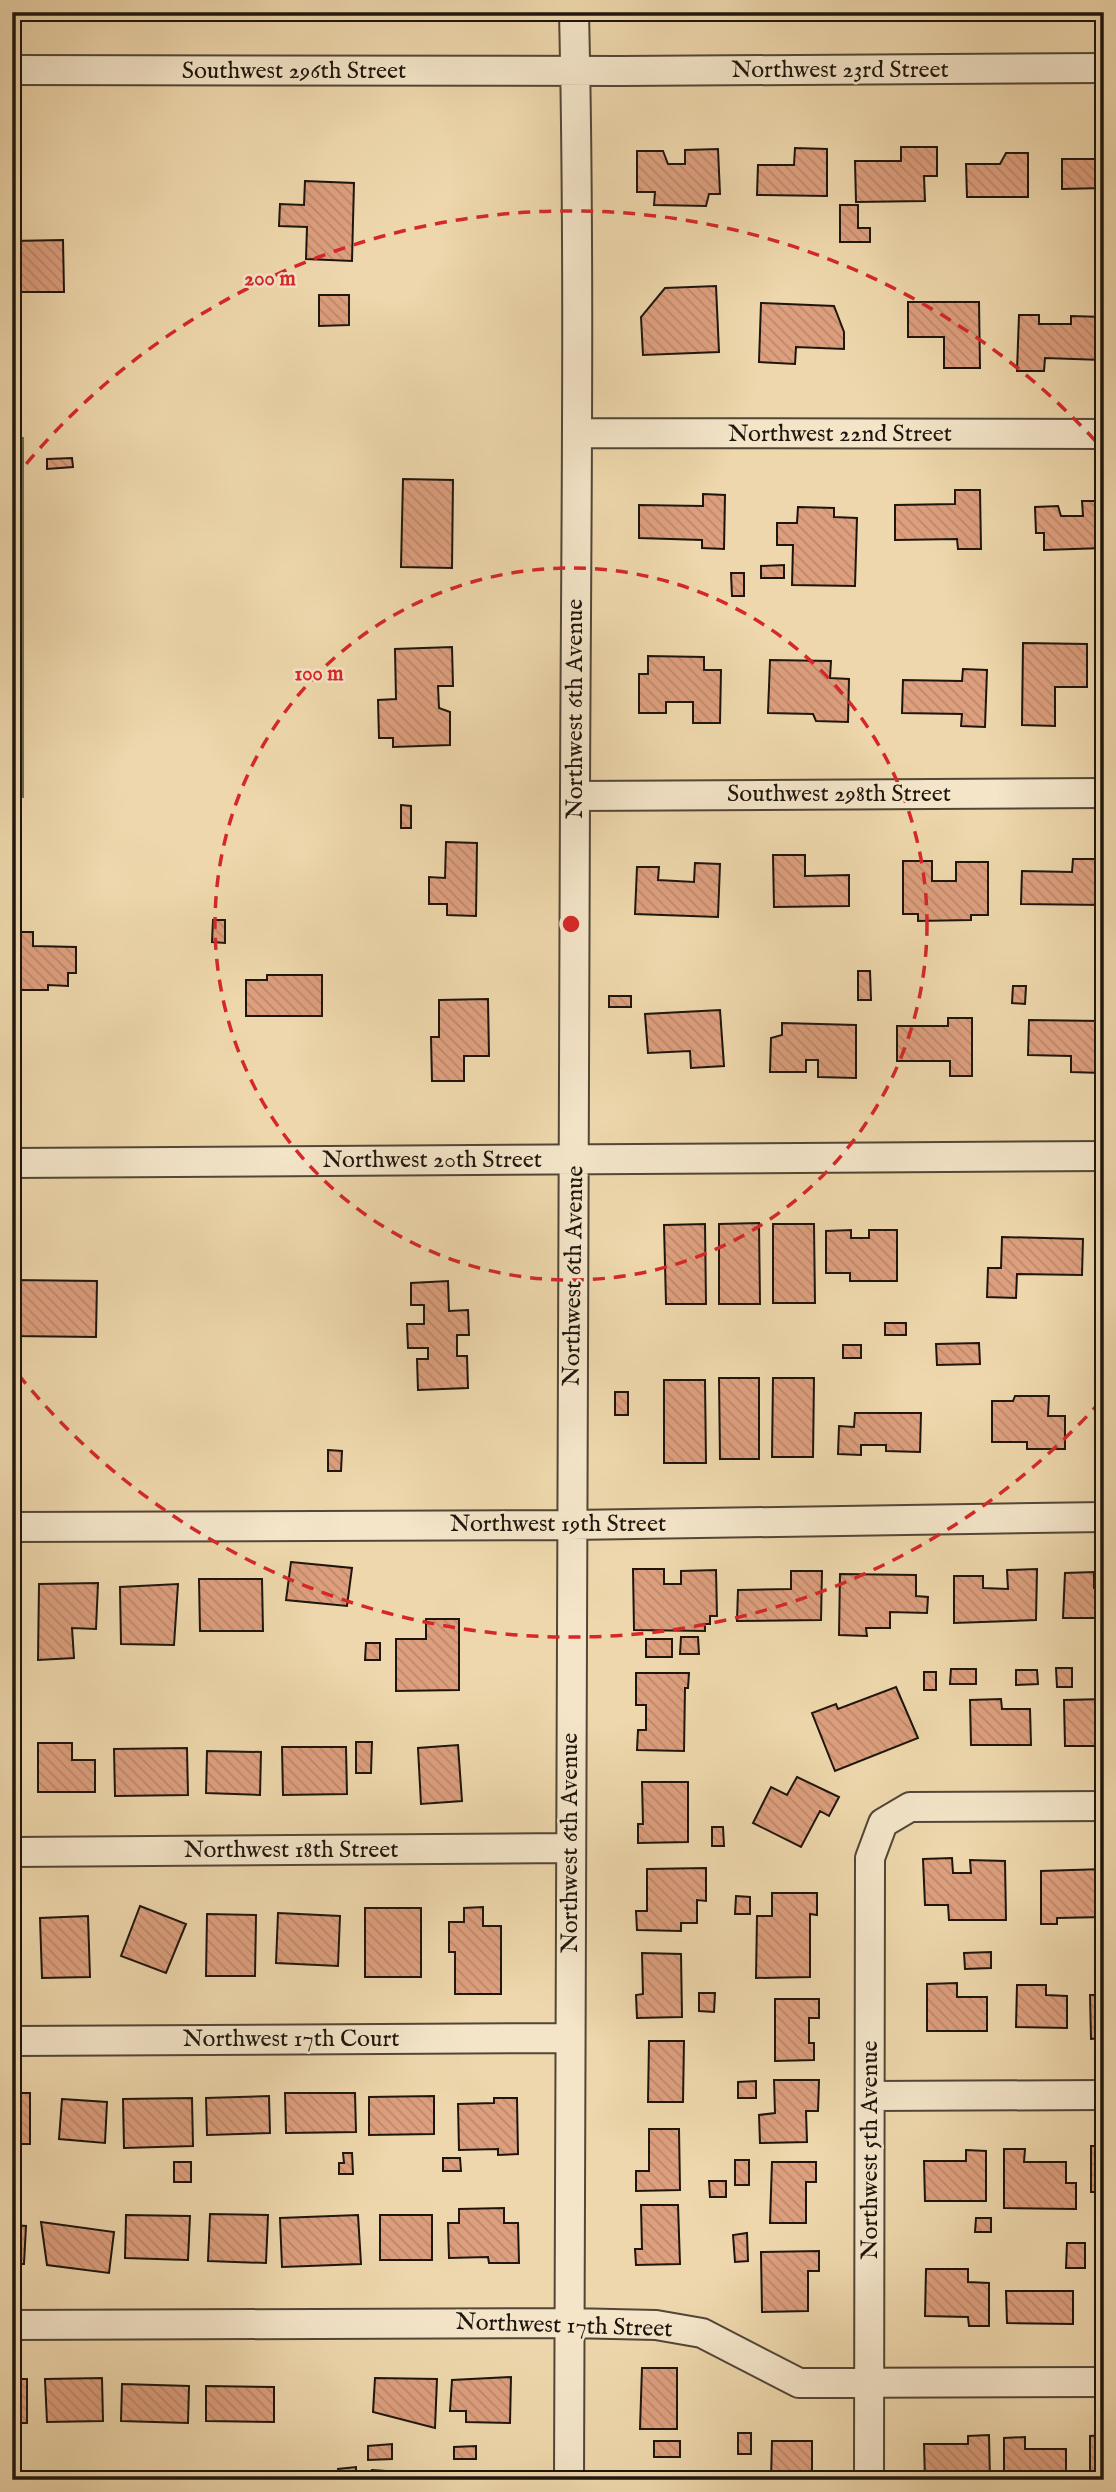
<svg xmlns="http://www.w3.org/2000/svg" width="1116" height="2492" viewBox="0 0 1116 2492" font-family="'IM FELL English',serif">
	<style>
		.grass { fill: url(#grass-dots); stroke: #6a6a4d; stroke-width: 2 }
		.building { fill: url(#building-back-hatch); stroke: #1e160e; stroke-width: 2 }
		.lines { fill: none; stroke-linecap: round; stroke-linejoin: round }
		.minor-casing { stroke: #524636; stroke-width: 32 }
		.minor { stroke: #f4e5c9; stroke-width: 28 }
		.ring { fill: none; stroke: #d62828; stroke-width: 3.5; stroke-dasharray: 12 9 }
		.labels { text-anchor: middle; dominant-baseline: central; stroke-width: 5; stroke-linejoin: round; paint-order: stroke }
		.street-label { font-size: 24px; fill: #1e160e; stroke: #f4e5c9 }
		.centre { fill: #d62828; stroke: #f4e5c9; stroke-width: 3.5 }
		.ring-label { font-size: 21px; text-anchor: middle; font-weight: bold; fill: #d62828; stroke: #f4e5c9; stroke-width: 5; stroke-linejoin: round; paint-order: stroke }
	</style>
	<defs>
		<pattern id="grass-dots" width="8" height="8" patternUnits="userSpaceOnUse" patternTransform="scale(1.75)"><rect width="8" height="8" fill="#b6bf8c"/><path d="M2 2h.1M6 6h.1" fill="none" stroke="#9ca378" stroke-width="1.8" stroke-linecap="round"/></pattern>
		<pattern id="building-back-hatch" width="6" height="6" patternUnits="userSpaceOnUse" patternTransform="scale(1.75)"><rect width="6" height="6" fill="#dd9f7e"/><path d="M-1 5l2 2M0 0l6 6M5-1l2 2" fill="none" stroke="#bd886c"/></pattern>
	</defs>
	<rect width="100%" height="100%" fill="#eed7ac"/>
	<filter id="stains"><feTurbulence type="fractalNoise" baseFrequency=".00286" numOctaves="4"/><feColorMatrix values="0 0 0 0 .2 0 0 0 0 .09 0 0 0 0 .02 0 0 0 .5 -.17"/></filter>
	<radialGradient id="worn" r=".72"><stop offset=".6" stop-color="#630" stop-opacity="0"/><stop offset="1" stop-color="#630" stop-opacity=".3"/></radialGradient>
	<path class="grass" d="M12,438H23V797H12Z"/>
	<path class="building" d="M1096,146H1104V188L1062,189V159H1096Z
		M901,147H937V176H924L925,201L856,202L855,161H901Z
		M795,148L827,149V196L757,195L758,165H794Z
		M718,149L720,194H709L706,206L654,205L655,192H637V151H663L668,164H685V150Z
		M1006,153H1028V197H967L966,164H1000Z
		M305,181L354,183L352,261L306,259L307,227L279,226L280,204L304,205Z
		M840,205H858V228H870V242H840Z
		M63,240L64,292H14L12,241Z
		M716,286L719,352L643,355L641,317L665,288Z
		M319,295H349V325L319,326Z
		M908,302H979L980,368H944V337H908Z
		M761,303L834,306L844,332V349L796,347L795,364L759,362Z
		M1019,315H1039V324H1071V316L1104,317L1102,360L1045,358L1044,371H1017Z
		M72,458L73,467L47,469V459Z
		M403,479L453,480L452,568L401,567Z
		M955,490H980L981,549H958L957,539L895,540V505L955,504Z
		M703,494L725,495L724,549L702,548V540L639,538V505L703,506Z
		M1082,501H1104V548L1044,550V533H1036L1035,507L1058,506L1061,516H1083Z
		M798,507L834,508V517L857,518L855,586L792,585L793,545H777V523H797Z
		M784,565V578H761V566Z
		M731,573H744V596H732Z
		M1023,643L1087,644V687H1055V726L1022,725Z
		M452,647L453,686H438L439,708L450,712V745L393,747V738H379L378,700L396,699L395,649Z
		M648,656L704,657V670H721L720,723H693V702H666V713H639V674H648Z
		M770,660L831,661L830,678L849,679L848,722L816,721L813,714L768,713Z
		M963,669L987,670L985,727L961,726L962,714L902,713L903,680L962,681Z
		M401,805L411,806V828H401Z
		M446,842L477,843L476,916L447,915V904H429V877L445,878Z
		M773,855H805V876L849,875V906L774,907Z
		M1073,859H1104L1103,905L1021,904L1022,871L1072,872Z
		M903,861H932V881H956V862H988V915H971V920L918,921V914H903Z
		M695,863L720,864L718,917L635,914L637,867H659L658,880L694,882Z
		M213,920H225V943L212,942Z
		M12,932H33V946L76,947V973H68V986L48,985V990H12Z
		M858,971H870L871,1000H858Z
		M267,975H322V1016H246V980H267Z
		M1013,986H1026L1025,1004L1012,1003Z
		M609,996H631V1007H609Z
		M488,999L489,1056H464V1081H432L431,1037H439V1000Z
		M720,1010L724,1066L691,1068L690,1051L648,1053L645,1014Z
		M948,1018H972V1076H950V1061H897V1026H948Z
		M1029,1020L1101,1021V1073L1071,1072V1056L1028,1055Z
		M782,1023L856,1025V1078L818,1077V1060H806V1072H770L771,1038L782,1035Z
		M759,1223L760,1304H719V1224Z
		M705,1224L706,1304H666L664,1225Z
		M773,1224H814L815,1303H773Z
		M851,1230V1238H869V1230H897V1281H850V1273H826V1231Z
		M1002,1237L1083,1239L1082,1275L1017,1274L1016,1298L987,1297L988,1268H1001Z
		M12,1280L97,1281L96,1337L12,1336Z
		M448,1281L449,1311L468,1310L469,1335H457V1356H467L468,1388L418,1390L417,1359H428V1348H408L407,1324H424V1305H411V1283Z
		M885,1323H906V1335H885Z
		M979,1343L980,1364L937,1365L936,1344Z
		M843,1345H861V1358H843Z
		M719,1378H759V1459H720Z
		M773,1378H814L813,1457H772Z
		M664,1380H705L706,1463H664Z
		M615,1392H628V1415H615Z
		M1015,1396H1049L1048,1416H1065V1449H1027V1442H992V1401H1013Z
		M855,1413H921L920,1452L886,1451V1445H861V1455L838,1454L839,1426L854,1427Z
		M328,1450L342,1451L341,1471H328Z
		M291,1562L352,1568L347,1606L286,1600Z
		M633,1569H664V1584H681V1571L716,1570L717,1616H710V1624H705V1631L634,1630Z
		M1037,1569L1036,1620L954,1623V1576H983V1588L1008,1589L1007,1570Z
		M791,1571H822L821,1620L737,1621L738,1590L791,1589Z
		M1094,1572V1588H1104V1618H1063L1065,1573Z
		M840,1574L916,1575V1596L928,1597L927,1613L890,1612V1628H866L867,1636L839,1635Z
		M199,1579H262L263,1631H200Z
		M98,1583L96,1629L72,1628L74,1658L38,1660L39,1584Z
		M178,1584L174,1645L121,1644L120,1587Z
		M426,1619H459V1690L396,1691V1639H426Z
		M681,1637H698L699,1654H680Z
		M646,1639H672V1657H646Z
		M366,1643H380V1660H365Z
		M1056,1668H1072V1687H1057Z
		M951,1669H976V1684H950Z
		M1016,1670H1037L1038,1684L1016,1685Z
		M924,1672H936V1690H924Z
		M636,1673H689L688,1688H685L684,1751L637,1750L638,1730H646V1705H636Z
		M896,1687L918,1738L835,1771L812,1713L836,1704L838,1709Z
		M1001,1699L1002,1709H1030L1031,1745H971L970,1700Z
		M1104,1699V1746H1065L1064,1700Z
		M356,1742H372L371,1773H356Z
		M38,1743H72V1760H95V1792H38Z
		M458,1745L462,1801L421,1804L418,1748Z
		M282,1747H346L347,1794L283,1795Z
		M187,1748L188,1795L115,1796L114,1749Z
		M207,1751L261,1752L260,1795L206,1793Z
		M12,1769H18L17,1806H12Z
		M797,1777L839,1797L829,1816L820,1811L801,1847L753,1823L771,1787L787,1795Z
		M642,1782H688V1842L638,1843V1824H643Z
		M712,1827H723L724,1846H712Z
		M952,1858L953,1873H971L970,1860L1005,1861L1006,1920H949L948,1905H925L923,1859Z
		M706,1868V1901L697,1900V1923H681V1931L637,1930L636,1911H647V1869Z
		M1104,1869V1917L1057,1918V1924H1041V1871Z
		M772,1893H817V1915L810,1914V1977L756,1978L757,1916H772Z
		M736,1896L750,1897V1914H735Z
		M140,1906L186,1924L166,1973L121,1956Z
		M483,1907V1926H501V1994H455V1952H449V1922H464V1908Z
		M365,1908H421V1977H365Z
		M278,1913L340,1916L338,1966L276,1963Z
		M207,1914L256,1915L255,1976H206Z
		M88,1916L90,1977L42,1978L40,1918Z
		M991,1952V1968L965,1969L964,1953Z
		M642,1953L681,1954L682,2017L637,2018L636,1995L643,1994Z
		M957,1983V1997H987V2031H927V1984Z
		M1017,1985H1046V1995L1067,1996V2028L1016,2027Z
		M699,1993H715L714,2012L699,2011Z
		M1090,1995H1104V2038L1091,2039Z
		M775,1999H819V2018H809V2043H814V2060L775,2061Z
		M649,2041H684L683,2102H648Z
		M774,2080H819L818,2111H806L807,2142L760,2143L759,2115L775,2113Z
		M756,2081V2098H738V2082Z
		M12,2093H30V2144H12Z
		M285,2093H355L356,2132L286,2133Z
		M269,2096L270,2133L207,2135L206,2098Z
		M434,2096V2134L369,2135V2097Z
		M192,2098L193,2146L124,2148L123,2099Z
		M494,2098H517L518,2154L498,2155V2149L459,2150L458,2104L494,2103Z
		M62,2099L107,2102L105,2143L59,2139Z
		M649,2129H679L680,2190L636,2191V2171H649Z
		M1091,2146H1104V2192H1091Z
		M1004,2149H1025L1024,2162H1066V2183H1076V2209L1004,2208Z
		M966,2150L986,2151V2201H925L924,2161H966Z
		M343,2153H352L353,2174H339V2163H344Z
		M443,2158H460L461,2171H443Z
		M735,2160H749V2185H735Z
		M174,2162H191V2182H174Z
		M772,2162H816V2182H806V2223H770Z
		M709,2181H726V2197H710Z
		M641,2205H678L680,2264L636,2265L635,2249H642Z
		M504,2208V2223H518L519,2263H489L488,2257L449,2258L448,2223H459V2209Z
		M210,2214L268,2215L266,2263L208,2261Z
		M126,2215L190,2216L188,2260L125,2258Z
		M358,2215L361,2264L282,2267L280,2218Z
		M380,2215H432V2260H380Z
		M976,2218H991V2232H975Z
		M41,2222L114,2232L109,2273L47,2265Z
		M12,2225L26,2226L24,2264H12Z
		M747,2233L748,2261L735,2262L733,2235Z
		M1067,2243H1085V2268H1066Z
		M819,2251V2271H808V2311L762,2312L761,2252Z
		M926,2269H968V2282L989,2283V2326H969L968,2317L925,2316Z
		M1100,2287H1104V2317H1100Z
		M1006,2291H1073V2324L1007,2323Z
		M642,2368H677V2429H640Z
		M511,2377L510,2423L466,2422V2411H450L452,2380Z
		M102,2378L103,2421L47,2422L45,2379Z
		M375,2378L437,2379L435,2428L373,2412Z
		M12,2379H27V2423H12Z
		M122,2384L189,2386L188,2423L121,2421Z
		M206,2386L274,2387V2422L206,2421Z
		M738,2433H751V2454H738Z
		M989,2435L990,2480H925L924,2444H968V2436Z
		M1104,2435V2479H1090V2436Z
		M1025,2437V2449H1066V2478L1004,2480V2438Z
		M654,2441H680V2457H654Z
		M772,2441H812V2480H771Z
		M392,2444V2459L368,2460V2446Z
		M476,2446V2459H454V2447Z
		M356,2467V2477L339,2478L338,2469Z
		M372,2470L385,2471L384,2480H371Z
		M205,2471L216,2472L215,2480H204Z"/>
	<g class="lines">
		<defs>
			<path id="minor" d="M12,70L622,71L1104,68
				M577,433L1104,434
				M575,796L1104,793
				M12,1163L1104,1156
				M12,1527L571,1525L1104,1517
				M12,1852L569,1848
				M12,2041L569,2038
				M871,2096L1104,2095
				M12,2325L569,2323L656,2325L702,2333L799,2383L1104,2382
				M569,2480C569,1918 573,1356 575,793C576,533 580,273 574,12
				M869,2480L870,1858L883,1823L910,1807L1104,1806"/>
		</defs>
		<use href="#minor" class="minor-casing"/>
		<use href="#minor" class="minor"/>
	</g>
	<g class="ring">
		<circle cx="571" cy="924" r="356"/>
		<path d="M1101 1401A713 713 0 0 1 13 1368M13 480A713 713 0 0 1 1101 447"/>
	</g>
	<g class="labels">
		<g class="street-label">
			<text x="840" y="70">Northwest 23rd Street</text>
			<text x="294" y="71">Southwest 296th Street</text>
			<text x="840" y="434">Northwest 22nd Street</text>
			<text transform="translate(575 709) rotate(-90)">Northwest 6th Avenue</text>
			<text x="839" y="794">Southwest 298th Street</text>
			<text x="432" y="1160">Northwest 20th Street</text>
			<text transform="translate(574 1276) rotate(-89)">Northwest 6th Avenue</text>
			<text x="558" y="1524">Northwest 19th Street</text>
			<text transform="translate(570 1843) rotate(-90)">Northwest 6th Avenue</text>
			<text x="291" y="1850">Northwest 18th Street</text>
			<text x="291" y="2039">Northwest 17th Court</text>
			<text transform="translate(870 2150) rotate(-90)">Northwest 5th Avenue</text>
			<text transform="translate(564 2326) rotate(2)">Northwest 17th Street</text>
		</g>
	</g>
	<circle cx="571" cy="924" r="10" class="centre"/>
	<g class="ring-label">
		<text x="270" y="285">200 m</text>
		<text x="319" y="680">100 m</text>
	</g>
	<rect width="1116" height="2492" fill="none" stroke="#eed7ac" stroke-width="42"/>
	<rect x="14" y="14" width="1088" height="2464" fill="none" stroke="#1e160e" stroke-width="3.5"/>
	<rect x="21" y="21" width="1074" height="2450" fill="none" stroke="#1e160e" stroke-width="2"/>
	<rect width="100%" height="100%" filter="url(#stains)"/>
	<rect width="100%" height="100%" fill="url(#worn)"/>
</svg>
